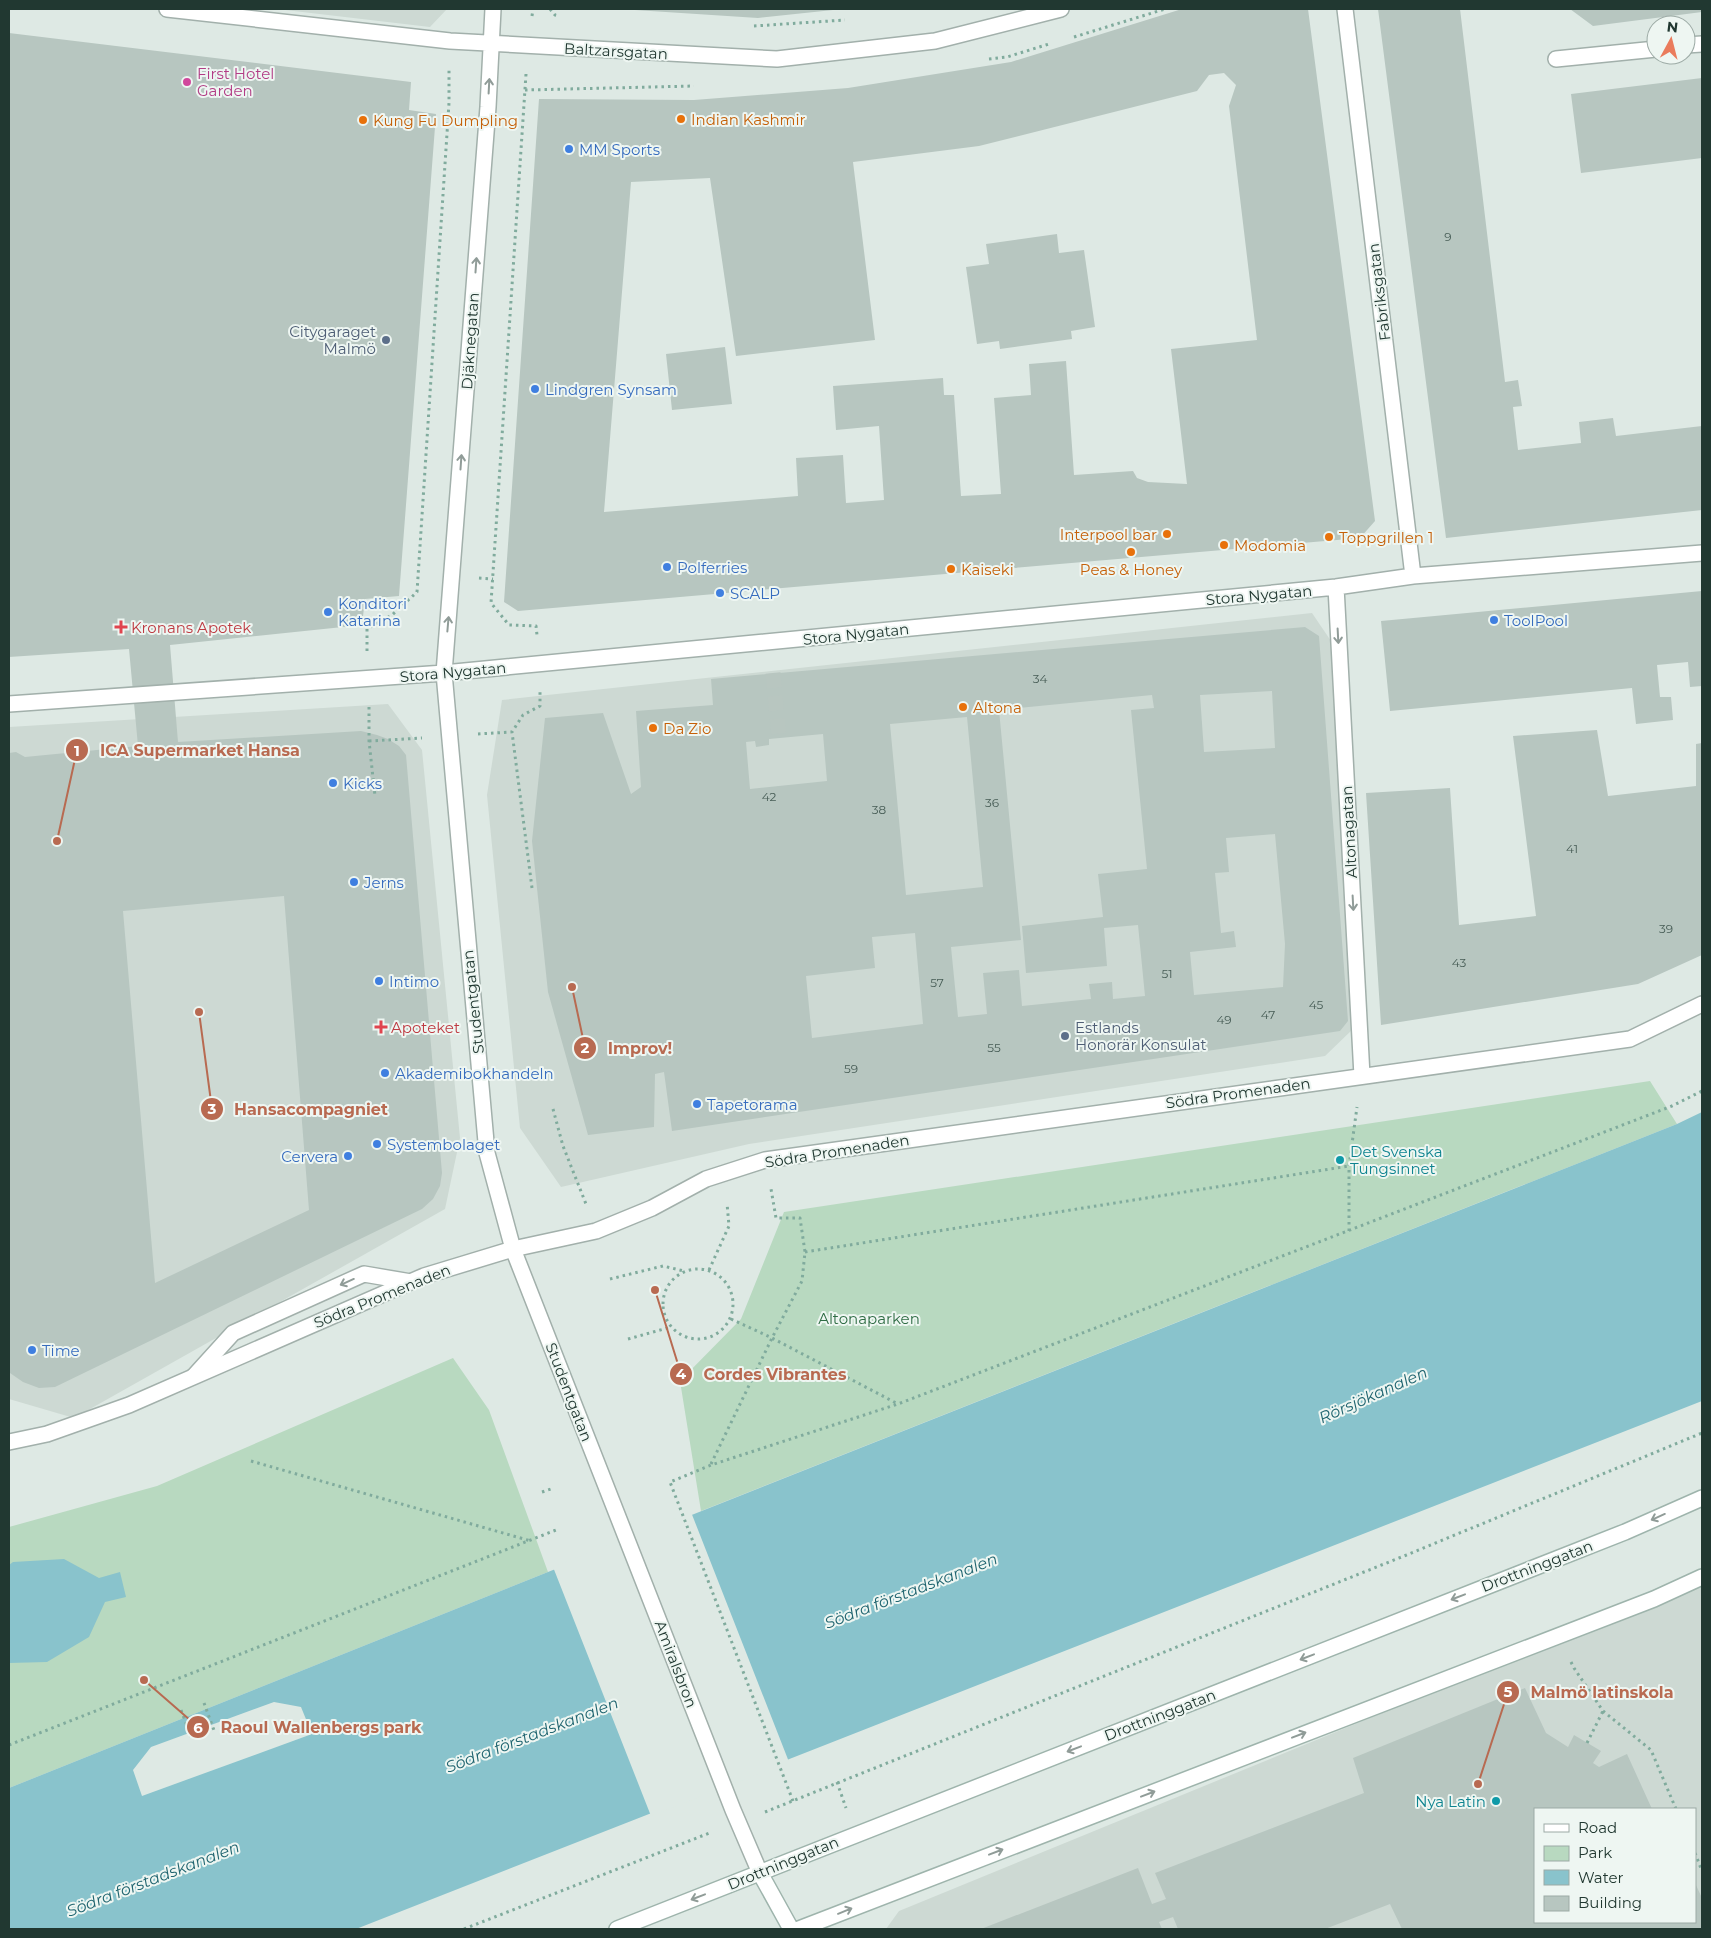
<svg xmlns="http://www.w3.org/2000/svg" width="1711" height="1938" viewBox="0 0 1711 1938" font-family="Montserrat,sans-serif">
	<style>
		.built { fill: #cdd9d3; fill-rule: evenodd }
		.green { fill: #b8d9c0 }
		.water { fill: #89c3cc }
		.pier { fill: #dee9e4 }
		.building { fill: #b7c6c0; fill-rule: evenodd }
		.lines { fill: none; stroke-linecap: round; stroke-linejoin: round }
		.pedestrian-tunnel { stroke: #b8c6c0; stroke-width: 15; stroke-dasharray: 15 8; stroke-linecap: butt }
		.service-casing { stroke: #a2b0ab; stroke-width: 18 }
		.minor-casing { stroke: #a2b0ab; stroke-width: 18 }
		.secondary-casing { stroke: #9eb4ac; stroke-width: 18 }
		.path { stroke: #80ab9d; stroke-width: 3; stroke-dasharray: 2.5 4; stroke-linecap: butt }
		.service { stroke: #fff; stroke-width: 15 }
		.minor { stroke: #fff; stroke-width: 15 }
		.secondary { stroke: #fff; stroke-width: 15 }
		.oneway { stroke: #909c98 }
		.hotel-dot { fill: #d1479c; stroke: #eef6f2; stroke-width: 2 }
		.food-dot { fill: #e8710a; stroke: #eef6f2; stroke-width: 2 }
		.shop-dot { fill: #3f7fe0; stroke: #eef6f2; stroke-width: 2 }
		.service-dot { fill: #5c6f8a; stroke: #eef6f2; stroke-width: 2 }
		.health-dot { fill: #e0444e; stroke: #eef6f2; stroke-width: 2 }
		.culture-dot { fill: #0f9aa8; stroke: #eef6f2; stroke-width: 2 }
		.labels { text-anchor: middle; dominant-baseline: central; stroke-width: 4; stroke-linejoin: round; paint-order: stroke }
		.number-label { font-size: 12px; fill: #465c55 }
		.street-label { font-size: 15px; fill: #213831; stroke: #eef6f2 }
		.hotel-label { font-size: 15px; fill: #b23c85; stroke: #eef6f2; text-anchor: start }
		.food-label { font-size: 15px; fill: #c56008; stroke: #eef6f2; text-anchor: start }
		.shop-label { font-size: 15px; fill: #366cbe; stroke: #eef6f2; text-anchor: start }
		.service-label { font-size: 15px; fill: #4e5e75; stroke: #eef6f2; text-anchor: end }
		.health-label { font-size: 15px; fill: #be3a42; stroke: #eef6f2; text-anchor: start }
		.culture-label { font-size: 15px; fill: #0d838f; stroke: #eef6f2; text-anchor: start }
		.park-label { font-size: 15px; fill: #2e6c44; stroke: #eef6f2 }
		.water-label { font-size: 16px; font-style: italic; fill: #1f646f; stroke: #eef6f2 }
		.leader { fill: none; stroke: #b86a51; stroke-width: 2 }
		.callout-dot { fill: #b86a51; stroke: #eef6f2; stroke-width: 2 }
		.mark-label { font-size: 15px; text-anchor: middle; font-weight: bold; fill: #fff }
		.callout-label { font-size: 16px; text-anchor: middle; font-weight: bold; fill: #b86a51; stroke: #eef6f2; stroke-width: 4; stroke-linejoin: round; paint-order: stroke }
	</style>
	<rect width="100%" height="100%" fill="#dee9e4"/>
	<path class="built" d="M277,9H447L430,27Z
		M1312,613L1331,641L1353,1029L1325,1056L749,1144L561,1187L520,1128L487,795L502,700Z
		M388,704L422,750L460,1138L445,1209L74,1418L9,1399V727Z
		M1702,1582V1929H886L899,1911ZM1535,1809H1695V1922H1535Z"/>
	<path class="green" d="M1650,1081L1677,1124L701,1511L680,1381L741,1319L784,1212Z
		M453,1358L489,1410L548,1572L9,1788V1527L157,1486Z"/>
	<path class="water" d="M1702,1112V1401L356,1929H9V1788L548,1572L1677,1124Z
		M64,1559L99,1578L120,1572L126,1597L105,1602L89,1637L47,1662L9,1663V1565L13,1562Z"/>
	<path class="pier" d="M691,1512L789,1762L651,1816L553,1567Z
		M274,1702L301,1707L312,1734L142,1796L133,1770L151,1747Z"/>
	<path class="building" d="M635,9H833V10L758,18L635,10Z
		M1182,9H1308L1375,521L1360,538L518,611L504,602L539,99L694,100L848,88L1011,62ZM1224,73L1236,85L1229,106L1257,340L1171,349L1187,484L1148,482L1137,478L1133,471L1074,475L1066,361L1029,364L1031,395L994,398L1001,494L961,496L954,395H944L943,378L833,386L836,430L879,426L884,500L846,503L843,455L796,458L798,496L604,512L631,182L710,178L736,356L875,340L853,162L979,146L1197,91L1209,75Z
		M1378,9H1460L1505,382L1518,380L1522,406L1513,407L1518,450L1581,443L1579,422L1613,418L1616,436L1702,426V510L1446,538Z
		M1570,9H1702V12L1593,26Z
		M9,33L411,82L409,110L436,114L399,596L365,599L362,625L170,645L178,742L361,731L377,735L388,739L399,746L406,755L442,1173L440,1186L433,1199L422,1209L55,1387L39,1388L23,1382L10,1373L9,1367V753L16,752L25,757L138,746L129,649L9,657ZM284,896L309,1210L155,1283L123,911Z
		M1702,78V158L1581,173L1571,94Z
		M1057,234L1059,253L1084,250L1095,327L1071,331L1072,339L1000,349L999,341L977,344L966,267L989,264L986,244Z
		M725,347L732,404L672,410L666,354Z
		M1702,591V686L1690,687L1688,662L1657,665L1660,697H1671L1673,720L1636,724L1632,688L1390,711L1381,621Z
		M1305,627L1319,636L1348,1021L1340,1031L672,1131L664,1072L655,1074L654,1127L588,1135L548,992L532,841L545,718L603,713L631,794L641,787L636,711L713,705L711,679ZM1272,691L1275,748L1204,752L1200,695ZM1152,695L1154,708L1131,710L1147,869L1098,874L1103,917L1022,926L1026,973L1107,966L1104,928L1138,925L1145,996L1113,999L1112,982L1089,984L1091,999L1022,1006L1019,970L983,973L987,1014L958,1017L951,947L1021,940L999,710ZM967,717L983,887L906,895L890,724ZM823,734L827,781L750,789L746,742L755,741L756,747L769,745V739ZM1275,834L1285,944L1283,987L1194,995L1190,952L1236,947L1234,931L1221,933L1215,873L1229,872L1226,838ZM915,933L923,1024L812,1038L806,976L875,968L872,937Z
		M1597,730L1608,796L1696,786V744L1702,743V955L1638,984L1381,1025L1366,793L1450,788L1459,925L1536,916L1513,736Z
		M1525,1688L1546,1733L1568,1747L1574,1735L1601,1751L1593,1763L1599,1767L1627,1754L1652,1809H1535V1922H1695V1883L1702,1898V1929H1402L1390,1904L1325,1929H1178L1173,1917L1159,1922L1162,1929H981L1138,1868L1152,1904L1166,1899L1155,1873L1364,1793L1353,1758Z"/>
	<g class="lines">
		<path class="pedestrian-tunnel" d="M773,673L779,738"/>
		<defs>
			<path id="service" d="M194,1376L233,1333L364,1274L411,1282"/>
			<path id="minor" d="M167,9L450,41L777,59L935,41L1061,9
				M493,9L488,107L444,673L487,1153L513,1249L733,1810L760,1873
				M1345,9L1413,576
				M1686,45L1702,44
				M1556,59L1656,49
				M1336,587L1362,1076
				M9,704L444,673L1336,587L1413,576L1702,553
				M9,1442L47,1434L129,1405L424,1276L513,1249L596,1231L652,1208L706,1179L765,1160L1630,1039L1702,1004"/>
			<path id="secondary" d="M760,1873L791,1929
				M617,1929L1625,1532L1702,1498
				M799,1929L1654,1599L1702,1577"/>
		</defs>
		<use href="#service" class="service-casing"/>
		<use href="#minor" class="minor-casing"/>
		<use href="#secondary" class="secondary-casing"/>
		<path class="path" d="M550,9L555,15L559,16
			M532,16L533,9
			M754,26L845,20
			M1074,37L1165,9
			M989,59L1007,57L1049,44
			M526,74L491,603L509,625L536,626L537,635
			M525,90L694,86
			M479,578L493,579
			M367,651V629L392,615L417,592L449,103V69
			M369,707V741L375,796
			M478,734L512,732
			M369,741L422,738
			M532,888L512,732L523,715L540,706V691
			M553,1109L563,1146L586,1204
			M1349,1231V1166L1357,1107
			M805,1252L1349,1166
			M663 1304a35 35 0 1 1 70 0a35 35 0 1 1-70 0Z
			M709,1270L729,1226L727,1203
			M610,1279L663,1266L684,1271
			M731,1319L772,1338L898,1404
			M628,1339L671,1327
			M251,1461L531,1541
			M711,1464L772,1338L802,1281L805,1252L800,1218H776L771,1189
			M542,1492L554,1488
			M1571,1662L1574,1668L1603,1711L1651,1750L1676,1809
			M204,1703L215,1733
			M181,1710L192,1739
			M1587,1743L1603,1711
			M9,1745L556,1530
			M837,1782L846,1808
			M793,1801L670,1482L711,1465L898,1404L1672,1106L1702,1091
			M765,1812L1404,1556L1702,1433
			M1695,1853L1702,1871
			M464,1929L712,1832"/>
		<use href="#service" class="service"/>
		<use href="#minor" class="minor"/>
		<use href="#secondary" class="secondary"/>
	</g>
	<defs><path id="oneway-shaft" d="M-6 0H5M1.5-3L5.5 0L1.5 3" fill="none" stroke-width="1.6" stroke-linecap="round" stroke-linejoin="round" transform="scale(1.25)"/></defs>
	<g class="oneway">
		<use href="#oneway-shaft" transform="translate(489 86) rotate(-87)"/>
		<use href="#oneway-shaft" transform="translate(476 265) rotate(-86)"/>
		<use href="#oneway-shaft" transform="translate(461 462) rotate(-86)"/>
		<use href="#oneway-shaft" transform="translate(448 624) rotate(-85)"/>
		<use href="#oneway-shaft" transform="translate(1338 636) rotate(87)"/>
		<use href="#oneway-shaft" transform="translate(1353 903) rotate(87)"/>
		<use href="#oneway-shaft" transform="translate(347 1282) rotate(156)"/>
		<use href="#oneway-shaft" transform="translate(1658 1517) rotate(156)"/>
		<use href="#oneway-shaft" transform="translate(1458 1597) rotate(159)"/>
		<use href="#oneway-shaft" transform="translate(1307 1657) rotate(159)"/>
		<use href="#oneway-shaft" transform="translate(1299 1735) rotate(-21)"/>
		<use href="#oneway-shaft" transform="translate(1074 1749) rotate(159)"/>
		<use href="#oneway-shaft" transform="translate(1148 1794) rotate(-21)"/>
		<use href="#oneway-shaft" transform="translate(996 1852) rotate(-21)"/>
		<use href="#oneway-shaft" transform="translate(698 1897) rotate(159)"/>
		<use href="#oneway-shaft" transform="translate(845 1911) rotate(-22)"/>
	</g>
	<circle class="hotel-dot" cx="187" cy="82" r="5"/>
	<g class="food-dot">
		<circle cx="681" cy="119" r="5"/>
		<circle cx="363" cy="120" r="5"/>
		<circle cx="1167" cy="534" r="5"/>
		<circle cx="1329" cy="537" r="5"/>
		<circle cx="1224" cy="545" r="5"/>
		<circle cx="1131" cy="552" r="5"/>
		<circle cx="951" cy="569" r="5"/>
		<circle cx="963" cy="707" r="5"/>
		<circle cx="653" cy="728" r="5"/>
	</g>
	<g class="shop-dot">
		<circle cx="569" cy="149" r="5"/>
		<circle cx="535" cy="389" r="5"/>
		<circle cx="667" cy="567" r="5"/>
		<circle cx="720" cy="593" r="5"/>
		<circle cx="328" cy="612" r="5"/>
		<circle cx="1494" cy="620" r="5"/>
		<circle cx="333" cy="783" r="5"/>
		<circle cx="354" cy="882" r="5"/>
		<circle cx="379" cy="981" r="5"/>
		<circle cx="385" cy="1073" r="5"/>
		<circle cx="697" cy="1104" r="5"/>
		<circle cx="377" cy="1144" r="5"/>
		<circle cx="348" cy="1156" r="5"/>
		<circle cx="32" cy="1350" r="5"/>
	</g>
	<g class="service-dot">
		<circle cx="386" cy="340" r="5"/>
		<circle cx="1065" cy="1036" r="5"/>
	</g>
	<g class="health-dot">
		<path d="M118.5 619.5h5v5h5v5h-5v5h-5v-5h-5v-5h5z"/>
		<path d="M378.5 1019.5h5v5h5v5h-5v5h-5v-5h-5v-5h5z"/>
	</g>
	<g class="culture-dot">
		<circle cx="1340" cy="1160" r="5"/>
		<circle cx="1496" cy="1801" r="5"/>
	</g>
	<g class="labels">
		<g class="number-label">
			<text x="1448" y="236">9</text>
			<text x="1040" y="678">34</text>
			<text x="769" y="796">42</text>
			<text x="992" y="802">36</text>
			<text x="879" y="809">38</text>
			<text x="1572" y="848">41</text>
			<text x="1666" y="928">39</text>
			<text x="1459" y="962">43</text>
			<text x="1167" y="973">51</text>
			<text x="937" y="982">57</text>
			<text x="1316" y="1004">45</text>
			<text x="1268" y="1014">47</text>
			<text x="1224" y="1019">49</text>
			<text x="994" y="1047">55</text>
			<text x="851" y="1068">59</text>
		</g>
		<g class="street-label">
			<text transform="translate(616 51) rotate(3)">Baltzarsgatan</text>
			<text transform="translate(1379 292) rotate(-97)">Fabriksgatan</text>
			<text transform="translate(470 341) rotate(-86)">Djäknegatan</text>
			<text transform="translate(1259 595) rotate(-5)">Stora Nygatan</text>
			<text transform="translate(856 634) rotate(-6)">Stora Nygatan</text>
			<text transform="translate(453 672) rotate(-5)">Stora Nygatan</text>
			<text transform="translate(1349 832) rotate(-93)">Altonagatan</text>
			<text transform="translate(473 1002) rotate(-96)">Studentgatan</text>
			<text transform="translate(1238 1093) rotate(-8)">Södra Promenaden</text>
			<text transform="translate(837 1151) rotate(-9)">Södra Promenaden</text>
			<text transform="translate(382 1296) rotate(-22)">Södra Promenaden</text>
			<text transform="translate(569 1392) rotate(69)">Studentgatan</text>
			<text transform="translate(1537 1566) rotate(-21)">Drottninggatan</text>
			<text transform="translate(676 1664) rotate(69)">Amiralsbron</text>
			<text transform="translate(1160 1715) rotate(-21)">Drottninggatan</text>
			<text transform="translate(783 1863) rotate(-22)">Drottninggatan</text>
		</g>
		<g class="hotel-label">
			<text x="197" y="73">First Hotel<tspan x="197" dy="17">Garden</tspan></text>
		</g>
		<g class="food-label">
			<text x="691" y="119">Indian Kashmir</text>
			<text x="373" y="120">Kung Fu Dumpling</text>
			<text x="1157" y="534" text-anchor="end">Interpool bar</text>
			<text x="1339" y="537">Toppgrillen 1</text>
			<text x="1234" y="545">Modomia</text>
			<text x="961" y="569">Kaiseki</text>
			<text x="1131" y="569" text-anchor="middle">Peas &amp; Honey</text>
			<text x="973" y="707">Altona</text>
			<text x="663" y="728">Da Zio</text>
		</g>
		<g class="shop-label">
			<text x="579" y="149">MM Sports</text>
			<text x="545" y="389">Lindgren Synsam</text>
			<text x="677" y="567">Polferries</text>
			<text x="730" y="593">SCALP</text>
			<text x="338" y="603">Konditori<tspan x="338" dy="17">Katarina</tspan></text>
			<text x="1504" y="620">ToolPool</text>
			<text x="343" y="783">Kicks</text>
			<text x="364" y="882">Jerns</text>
			<text x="389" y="981">Intimo</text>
			<text x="395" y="1073">Akademibokhandeln</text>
			<text x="707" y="1104">Tapetorama</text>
			<text x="387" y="1144">Systembolaget</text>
			<text x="338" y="1156" text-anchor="end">Cervera</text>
			<text x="42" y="1350">Time</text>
		</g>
		<g class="service-label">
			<text x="376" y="331">Citygaraget<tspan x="376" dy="17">Malmö</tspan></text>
			<text x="1075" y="1027" text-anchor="start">Estlands<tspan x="1075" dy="17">Honorär Konsulat</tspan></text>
		</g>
		<g class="health-label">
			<text x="131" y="627">Kronans Apotek</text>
			<text x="391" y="1027">Apoteket</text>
		</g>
		<g class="culture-label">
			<text x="1350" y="1151">Det Svenska<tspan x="1350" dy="17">Tungsinnet</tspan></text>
			<text x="1486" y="1801" text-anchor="end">Nya Latin</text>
		</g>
		<g class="park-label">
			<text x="869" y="1318">Altonaparken</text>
		</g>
		<g class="water-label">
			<text transform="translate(1373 1395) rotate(-24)">Rörsjökanalen</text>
			<text transform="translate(911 1591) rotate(-21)">Södra förstadskanalen</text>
			<text transform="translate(532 1735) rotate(-21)">Södra förstadskanalen</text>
			<text transform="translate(153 1879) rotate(-21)">Södra förstadskanalen</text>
		</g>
	</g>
	<path class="leader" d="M57 841L77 750M572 987L585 1048M199 1012L212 1109M655 1290L681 1374M1478 1784L1508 1692M144 1680L198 1727"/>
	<g class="callout-dot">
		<circle cx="57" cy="841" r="5"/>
		<circle cx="572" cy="987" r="5"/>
		<circle cx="199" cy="1012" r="5"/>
		<circle cx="655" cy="1290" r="5"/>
		<circle cx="1478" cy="1784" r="5"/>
		<circle cx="144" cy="1680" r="5"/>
		<circle cx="77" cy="750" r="12"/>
		<circle cx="585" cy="1048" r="12"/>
		<circle cx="212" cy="1109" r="12"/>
		<circle cx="681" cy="1374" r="12"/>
		<circle cx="1508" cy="1692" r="12"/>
		<circle cx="198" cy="1727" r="12"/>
	</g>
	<g class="mark-label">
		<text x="77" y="756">1</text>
		<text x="585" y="1053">2</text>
		<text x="212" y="1114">3</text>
		<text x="681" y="1379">4</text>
		<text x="1508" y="1697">5</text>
		<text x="198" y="1733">6</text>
	</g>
	<g class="callout-label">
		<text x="200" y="756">ICA Supermarket Hansa</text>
		<text x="640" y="1054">Improv!</text>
		<text x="311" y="1115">Hansacompagniet</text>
		<text x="775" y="1380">Cordes Vibrantes</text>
		<text x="1602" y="1698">Malmö latinskola</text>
		<text x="321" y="1733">Raoul Wallenbergs park</text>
	</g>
	<rect width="1711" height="1938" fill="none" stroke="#213831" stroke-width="20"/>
	<rect x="1534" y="1808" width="162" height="115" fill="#eef6f2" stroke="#9caaa5"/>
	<rect x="1544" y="1824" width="25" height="8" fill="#ffffff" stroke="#9caaa5"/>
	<text x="1578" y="1833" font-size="15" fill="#213831">Road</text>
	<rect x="1544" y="1846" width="25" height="15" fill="#b8d9c0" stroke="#9caaa5"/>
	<text x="1578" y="1858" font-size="15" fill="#213831">Park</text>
	<rect x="1544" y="1870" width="25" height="15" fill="#89c3cc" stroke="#9caaa5"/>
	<text x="1578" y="1883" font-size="15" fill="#213831">Water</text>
	<rect x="1544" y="1896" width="25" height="15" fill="#b7c6c0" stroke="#9caaa5"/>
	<text x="1578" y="1908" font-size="15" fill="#213831">Building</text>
	<g transform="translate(1671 40) rotate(7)"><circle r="24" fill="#eef6f2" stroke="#9caaa5"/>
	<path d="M0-4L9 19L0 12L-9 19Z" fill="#ea7b5c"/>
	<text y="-8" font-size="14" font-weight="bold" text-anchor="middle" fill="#213831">N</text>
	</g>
</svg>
